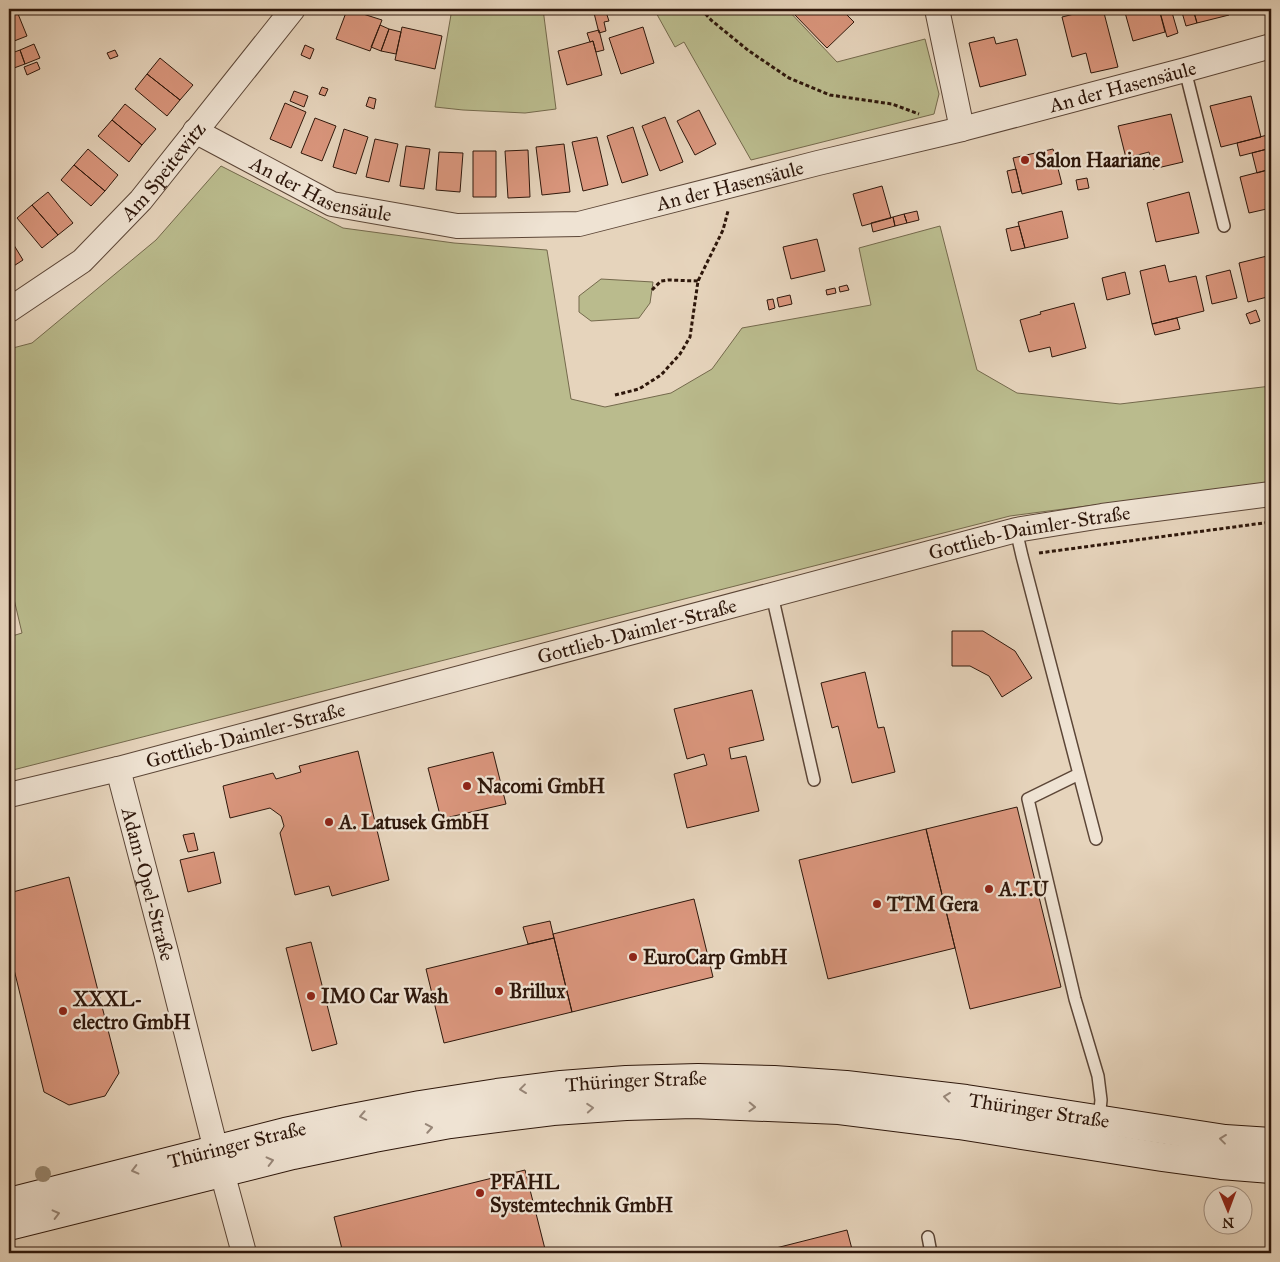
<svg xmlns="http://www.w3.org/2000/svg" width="1280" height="1262" viewBox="0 0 1280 1262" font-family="'IM FELL Great Primer',serif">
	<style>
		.green { fill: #babb8d; stroke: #74694c }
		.building { fill: #da967d; stroke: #2e170b }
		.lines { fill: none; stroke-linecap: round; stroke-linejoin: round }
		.lane-casing { stroke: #5c4637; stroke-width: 14 }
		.street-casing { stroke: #5c4637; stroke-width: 26 }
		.secondary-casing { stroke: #2e170b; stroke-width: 30 }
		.path { stroke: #2e170b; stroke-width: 3; stroke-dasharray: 4 2.5; stroke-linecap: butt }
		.lane { stroke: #efe3d3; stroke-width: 11 }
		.street { stroke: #efe3d3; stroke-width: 24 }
		.secondary { stroke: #efe3d3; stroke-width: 28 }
		.tree { fill: #988770 }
		.oneway { stroke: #988779 }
		.poi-dot { fill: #8f2418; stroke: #efe3d3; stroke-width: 2 }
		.labels { text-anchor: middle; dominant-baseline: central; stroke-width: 4.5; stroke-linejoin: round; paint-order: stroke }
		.street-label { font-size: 20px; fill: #2e170b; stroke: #efe3d3 }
		.poi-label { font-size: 20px; font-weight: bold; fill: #2e170b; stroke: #efe3d3; text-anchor: start }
	</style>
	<rect width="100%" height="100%" fill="#e6d4bc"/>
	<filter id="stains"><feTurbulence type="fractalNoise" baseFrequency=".004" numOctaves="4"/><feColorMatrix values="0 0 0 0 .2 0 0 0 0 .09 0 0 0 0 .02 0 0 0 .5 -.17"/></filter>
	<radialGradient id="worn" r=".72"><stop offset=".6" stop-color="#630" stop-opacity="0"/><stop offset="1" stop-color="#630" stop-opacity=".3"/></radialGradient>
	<path class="green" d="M452,9H543L556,109L525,113L463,110L435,107Z
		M654,9H787L837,62L925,39L939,94L934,114L751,160L684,42L675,47Z
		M221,166L343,228L454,243L547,250L571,399L605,407L671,393L712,369L742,328L871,305L859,248L940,226L977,370L1017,393L1120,404L1271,386V482L1010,516L9,771V637L22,633L9,578V349L32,343L156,240Z
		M601,279L653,282L650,303L639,318L591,321L579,312V296Z"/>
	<path class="building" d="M9,9H16L27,36L9,43Z
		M348,9H357L360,13L382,20L370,51L336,39L347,10Z
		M593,9H605L609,21L604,22L606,31L599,33Z
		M801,9H841L854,22L827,48L795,15Z
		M1094,9H1103L1118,67L1091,73L1086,53L1072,57L1062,17Z
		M1124,9H1159L1165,32L1133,41Z
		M1171,9L1178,33L1167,37L1160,12Z
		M1181,9H1193L1197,23L1186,26Z
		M1193,9H1227L1229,15L1197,23Z
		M380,25L389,29L381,51L371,47Z
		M402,27L442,36L435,69L395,60Z
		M643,27L654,63L621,74L609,38Z
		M389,29L401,32L396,54L381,51Z
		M599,30L604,50L596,52L593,41L590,42L587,33Z
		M994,37L996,44L1017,39L1026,75L980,87L969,43Z
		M593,41L602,75L567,85L558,51Z
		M34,44L40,58L25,64L20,50Z
		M305,45L314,49L310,59L301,55Z
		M20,50L25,64L14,68L9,54Z
		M115,50L118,56L110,59L107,53Z
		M160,58L193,85L180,100L147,74Z
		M37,62L40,69L27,75L24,67Z
		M147,74L180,100L167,116L135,89Z
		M322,87L328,89L325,96L319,94Z
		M294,91L308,96L304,107L290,101Z
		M1251,96L1261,137L1221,147L1210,106Z
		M369,97L376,99L374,109L366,106Z
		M285,103L306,112L291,148L270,139Z
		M125,104L156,129L142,145L112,120Z
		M699,110L716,144L695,155L677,121Z
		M1171,114L1183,162L1153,169L1149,152L1126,158L1118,126Z
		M665,117L683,162L660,171L642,126Z
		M315,118L336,126L322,161L301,153Z
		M112,120L142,145L129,162L98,136Z
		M633,127L648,175L622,183L607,136Z
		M344,129L368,137L356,174L333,167Z
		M1271,134V148L1240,156L1237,143Z
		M597,137L608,185L583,191L572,142Z
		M375,139L398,144L389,182L366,177Z
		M564,144L570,192L542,195L536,147Z
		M406,146L430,149L424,189L400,186Z
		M1271,148V169L1257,173L1252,153Z
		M88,149L118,175L105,191L74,165Z
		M1053,149L1062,184L1022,194L1013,158Z
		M528,150L530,197L508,198L505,151Z
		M473,151H496V197H473Z
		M439,152L463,153L460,192L436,190Z
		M74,165L105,191L91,206L61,180Z
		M1016,169L1021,191L1012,193L1007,171Z
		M1271,169V208L1249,213L1240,177Z
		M1087,178L1089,188L1078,190L1076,180Z
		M882,186L891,218L862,226L853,194Z
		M48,192L73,223L58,235L32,205Z
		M1189,192L1199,233L1156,242L1147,203Z
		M32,205L58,235L42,248L17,218Z
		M917,211L919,220L907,223L904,214Z
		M1062,211L1068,238L1025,248L1018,222Z
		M904,214L907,223L895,226L893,217Z
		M893,217L895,226L873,232L871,223Z
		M1019,226L1025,248L1011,251L1006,229Z
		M9,237L23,260L9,269Z
		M817,239L825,271L791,279L783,247Z
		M1271,255V296L1248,302L1239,263Z
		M1165,265L1169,282L1196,276L1204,311L1152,324L1140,271Z
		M1230,270L1237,298L1212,304L1206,276Z
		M1125,272L1130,294L1107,300L1102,278Z
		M847,285L849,290L840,292L839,287Z
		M835,288L836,293L827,295L826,290Z
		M790,295L792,304L779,307L777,298Z
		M773,299L775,308L769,310L767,300Z
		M1074,303L1086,348L1052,357L1050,347L1029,352L1020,320L1041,314L1040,312Z
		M1256,310L1260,321L1250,324L1246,314Z
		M1177,318L1180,329L1155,335L1152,324Z
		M952,631H983L1015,651L1032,678L1002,697L989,676L970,666H952Z
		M865,672L878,728L884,727L895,772L852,783L838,726L832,728L821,683Z
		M752,690L764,740L729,748L731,759L746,756L759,811L687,828L674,774L707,765L704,754L687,759L674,709Z
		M358,751L389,880L332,896L329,886L295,895L280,833L284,826L281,816L270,808L230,818L223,786L273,773L276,779L301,772L299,766Z
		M493,752L506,804L441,819L428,768Z
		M1017,807L1061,987L970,1009L926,829Z
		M926,829L955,948L828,979L799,860Z
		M194,833L198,850L188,852L183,835Z
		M214,852L221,883L188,892L180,860Z
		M69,877L119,1073L105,1096L69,1105L44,1092L9,949V893Z
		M694,899L713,977L572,1012L553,934Z
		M550,921L554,938L528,944L523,927Z
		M554,938L572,1012L444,1043L426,969Z
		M311,942L337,1044L312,1051L286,948Z
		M525,1170L546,1253H343L334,1217Z
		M847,1230L853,1253H773L772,1249Z"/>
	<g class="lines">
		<defs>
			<path id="lane" d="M1185,70L1224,226
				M1016,530L1022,556L1096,839
				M772,595L814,780
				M1079,774L1028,799L1075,999L1098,1076L1101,1100L1099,1120
				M928,1237L931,1253"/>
			<g id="street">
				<path d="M937,9L962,129"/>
				<path id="s1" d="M195,131L332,204L457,226L579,224L818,163L962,129L1185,70L1271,46"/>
				<path id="s2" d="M9,310L82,261L141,200L293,9"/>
				<path id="s3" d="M118,769L166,952L216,1150L244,1253"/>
				<path id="s4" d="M9,795L118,769L1016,530L1102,516L1271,494"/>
			</g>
			<g id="secondary">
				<path id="s5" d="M9,1202L285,1132L342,1120L420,1105L497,1093L561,1085L626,1080L698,1078L774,1080L846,1085L966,1099L1225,1139L1271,1142"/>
				<path d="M9,1226L293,1155L374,1138L450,1124L553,1111L626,1106L693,1104L839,1110L959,1125L1162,1157L1221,1165L1271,1169"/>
			</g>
		</defs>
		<use href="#lane" class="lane-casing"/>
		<use href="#street" class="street-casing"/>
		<use href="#secondary" class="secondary-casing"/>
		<path class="path" d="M701,9L711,20L749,51L789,78L830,95L892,104L919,114
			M652,290L661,281L668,280L698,281
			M615,395L639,389L661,375L680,354L690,337L698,281L723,230L728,211
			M1039,553L1271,522"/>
		<use href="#lane" class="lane"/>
		<use href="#street" class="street"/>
		<use href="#secondary" class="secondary"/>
	</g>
	<circle class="tree" cx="43" cy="1174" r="8"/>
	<defs><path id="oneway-chevron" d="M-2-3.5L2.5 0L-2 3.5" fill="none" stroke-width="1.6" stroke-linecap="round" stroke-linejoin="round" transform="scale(1.25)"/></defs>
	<g class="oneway">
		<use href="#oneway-chevron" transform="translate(523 1089) rotate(173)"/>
		<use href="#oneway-chevron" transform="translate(947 1097) rotate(-173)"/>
		<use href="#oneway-chevron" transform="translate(752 1107) rotate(2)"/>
		<use href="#oneway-chevron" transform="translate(590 1108) rotate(-4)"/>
		<use href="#oneway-chevron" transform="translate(363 1116) rotate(169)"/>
		<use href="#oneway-chevron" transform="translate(429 1128) rotate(-10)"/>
		<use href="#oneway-chevron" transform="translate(1223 1139) rotate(-173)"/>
		<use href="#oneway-chevron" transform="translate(270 1161) rotate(-14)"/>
		<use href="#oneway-chevron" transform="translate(135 1170) rotate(166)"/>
		<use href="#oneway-chevron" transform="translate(56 1214) rotate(-14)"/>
	</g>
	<g class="poi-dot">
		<circle cx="1025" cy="160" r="5"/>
		<circle cx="467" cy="786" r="5"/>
		<circle cx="329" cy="822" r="5"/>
		<circle cx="989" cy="889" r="5"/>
		<circle cx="877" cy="904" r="5"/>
		<circle cx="633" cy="957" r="5"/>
		<circle cx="499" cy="991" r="5"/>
		<circle cx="311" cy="996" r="5"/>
		<circle cx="63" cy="1011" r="5"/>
		<circle cx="480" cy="1193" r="5"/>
	</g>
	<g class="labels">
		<g class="street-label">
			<text stroke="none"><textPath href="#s1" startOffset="965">An der Hasensäule</textPath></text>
			<text stroke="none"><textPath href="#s2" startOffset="209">Am Speitewitz</textPath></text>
			<text stroke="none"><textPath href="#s1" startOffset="560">An der Hasensäule</textPath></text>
			<text stroke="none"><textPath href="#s1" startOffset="140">An der Hasensäule</textPath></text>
			<text stroke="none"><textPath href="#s4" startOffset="1054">Gottlieb-Daimler-Straße</textPath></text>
			<text stroke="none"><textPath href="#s4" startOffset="649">Gottlieb-Daimler-Straße</textPath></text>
			<text stroke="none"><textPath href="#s4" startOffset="244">Gottlieb-Daimler-Straße</textPath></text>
			<text stroke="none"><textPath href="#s3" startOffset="119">Adam-Opel-Straße</textPath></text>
			<text stroke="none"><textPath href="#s5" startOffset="640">Thüringer Straße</textPath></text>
			<text stroke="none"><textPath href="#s5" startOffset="1045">Thüringer Straße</textPath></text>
			<text stroke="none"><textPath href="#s5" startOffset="235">Thüringer Straße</textPath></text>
		</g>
		<g class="poi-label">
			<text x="1035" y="160">Salon Haariane</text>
			<text x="477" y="786">Nacomi GmbH</text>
			<text x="339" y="822">A. Latusek GmbH</text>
			<text x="999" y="889">A.T.U</text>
			<text x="887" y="904">TTM Gera</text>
			<text x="643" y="957">EuroCarp GmbH</text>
			<text x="509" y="991">Brillux</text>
			<text x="321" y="996">IMO Car Wash</text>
			<text x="73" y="999">XXXL-<tspan x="73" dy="23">electro GmbH</tspan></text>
			<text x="490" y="1182">PFAHL<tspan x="490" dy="23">Systemtechnik GmbH</tspan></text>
		</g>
	</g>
	<rect width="1280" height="1262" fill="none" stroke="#e6d4bc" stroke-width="30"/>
	<rect x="10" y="10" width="1260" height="1242" fill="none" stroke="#2e170b" stroke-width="2.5"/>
	<rect x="15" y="15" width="1250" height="1232" fill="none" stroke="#2e170b"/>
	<g transform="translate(1228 1210) rotate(179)"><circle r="24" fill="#efe3d3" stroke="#a29183"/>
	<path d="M0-4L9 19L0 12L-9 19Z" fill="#8f2418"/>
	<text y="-8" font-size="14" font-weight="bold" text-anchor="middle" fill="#2e170b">N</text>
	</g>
	<rect width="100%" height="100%" filter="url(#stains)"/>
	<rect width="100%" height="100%" fill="url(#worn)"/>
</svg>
